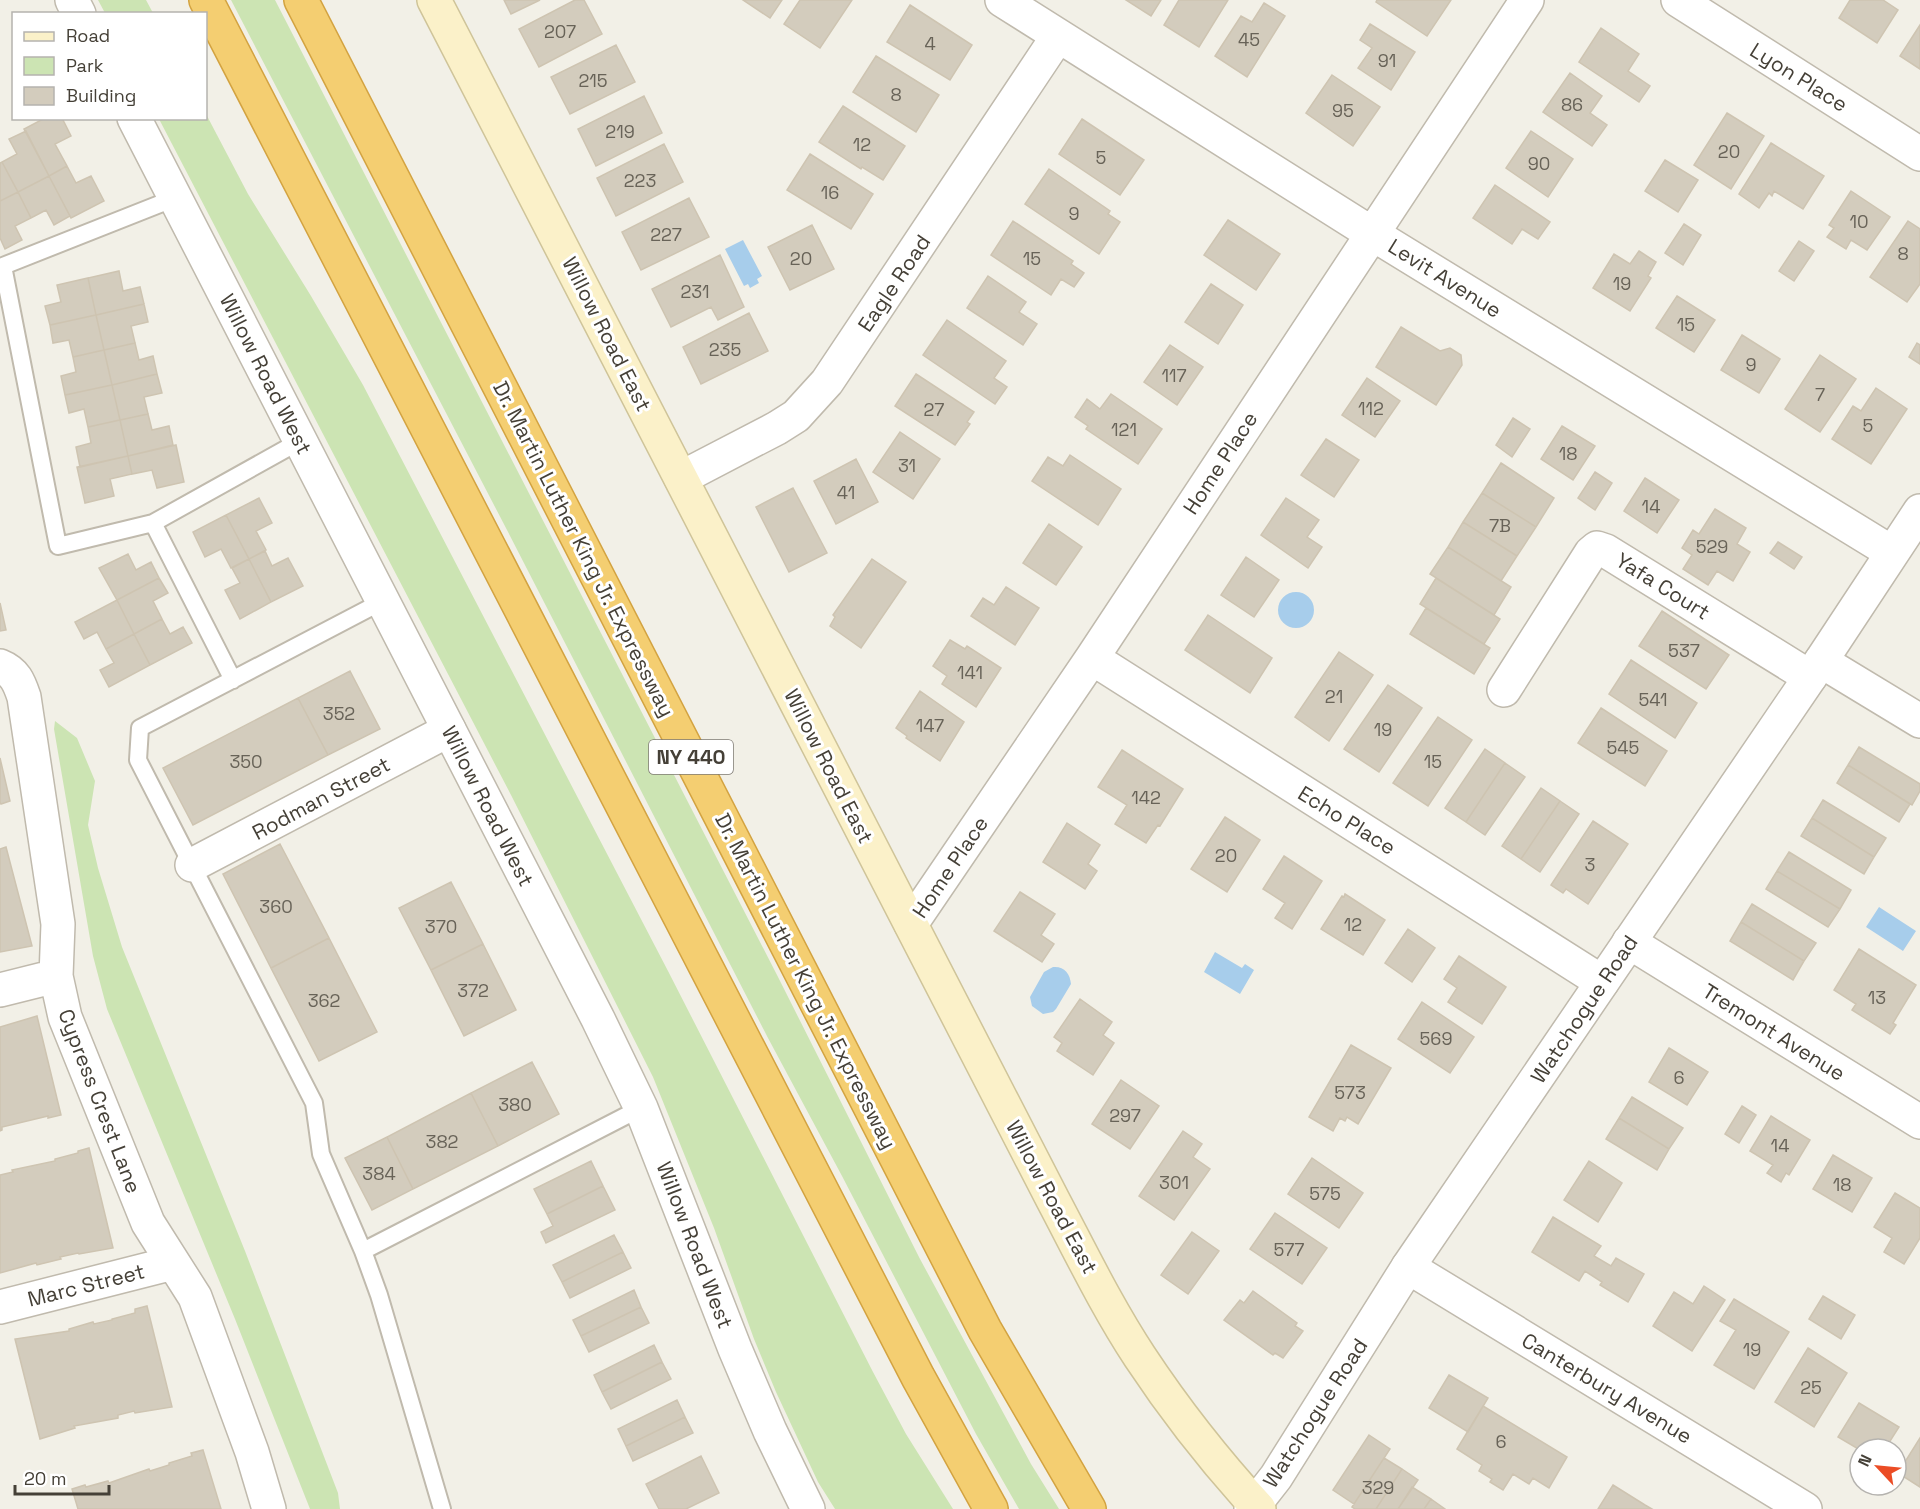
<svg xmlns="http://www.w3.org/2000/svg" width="1920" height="1509" viewBox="0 0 1920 1509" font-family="'Space Grotesk',sans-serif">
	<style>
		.green { fill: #cce4b3 }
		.water { fill: #a7cdeb }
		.building { fill: #d3ccbd; stroke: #cec4b1; stroke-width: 1.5 }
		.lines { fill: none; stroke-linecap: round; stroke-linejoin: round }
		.service-casing { stroke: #c0baad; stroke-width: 20 }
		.minor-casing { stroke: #c0baad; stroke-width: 36 }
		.tertiary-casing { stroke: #c0baad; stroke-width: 36 }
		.secondary-casing { stroke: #cfc499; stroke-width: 36 }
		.motorway-casing { stroke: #d3a341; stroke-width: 36 }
		.service { stroke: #fff; stroke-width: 16 }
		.minor { stroke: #fff; stroke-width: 33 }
		.tertiary { stroke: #fff; stroke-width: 33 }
		.secondary { stroke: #fbf1c9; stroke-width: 33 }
		.motorway { stroke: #f4ce71; stroke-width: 33 }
		.labels { text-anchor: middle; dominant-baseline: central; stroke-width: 6; stroke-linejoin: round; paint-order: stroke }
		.number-label { font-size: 18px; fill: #686358 }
		.shield { fill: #fff; stroke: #7d7973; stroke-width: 1.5 }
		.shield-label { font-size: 20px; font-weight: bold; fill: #454037 }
		.street-label { font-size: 21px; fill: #454037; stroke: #fff }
	</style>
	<rect width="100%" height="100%" fill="#f2f0e7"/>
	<path class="green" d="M98,0H146L153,13H105Z
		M231,0H275L777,975L920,1259L1031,1464L1059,1509H1019L976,1434L842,1176L768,1038L507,530Z
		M206,114L248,194L311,296L363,385L668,971L873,1372L906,1434L953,1509H835L818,1482L776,1392L754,1339L714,1228L653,1077L511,795L159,119L206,118Z
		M55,721L77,738L95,781L88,825L98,868L122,947L245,1251L338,1493L340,1509H310L235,1319L107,1009L93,956L54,729Z"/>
	<path class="water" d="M743,240L762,276L757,279L759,283L750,288L748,284L744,286L725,249Z
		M1278 610a18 18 0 1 1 36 0a18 18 0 1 1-36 0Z
		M1879,907L1916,931L1903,951L1866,927Z
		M1215,952L1242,968L1245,964L1254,970L1240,994L1204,972Z
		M1053,967C1064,966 1070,973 1071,984L1056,1009L1053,1012L1043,1014L1032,1006L1030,997L1044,972Z"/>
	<path class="building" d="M504,0H540L511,14Z
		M575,0H584L602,34L539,67L519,29Z
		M743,0H782L770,18Z
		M800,0H852L820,48L784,24Z
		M1126,0H1161L1151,16Z
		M1179,0H1228L1199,47L1164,25Z
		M1377,0H1451L1427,36L1376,2Z
		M1850,0H1883L1898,10L1877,43L1839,18Z
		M1264,3L1285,16L1247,77L1215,56L1241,16L1252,22Z
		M910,5L972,45L950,80L887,42Z
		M1370,24L1415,52L1391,90L1358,68L1372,48L1360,40Z
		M1920,25V69L1900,56Z
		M1601,28L1639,54L1628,71L1650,86L1639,102L1579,62Z
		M616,45L635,82L570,114L551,77Z
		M876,56L939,95L916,132L853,92Z
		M1570,73L1602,96L1590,113L1607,125L1592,146L1543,112Z
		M1332,75L1380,107L1353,146L1306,113Z
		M644,96L662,133L596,166L578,129Z
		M843,106L905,146L883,180L862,167L861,169L819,142Z
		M1727,113L1764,136L1731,189L1694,165Z
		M45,118H62L71,136L55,144L67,166L49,176L24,129Z
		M1082,119L1144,160L1120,195L1059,154Z
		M26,131L49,176L18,192L2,162L17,154L9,139Z
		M1531,131L1573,159L1548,197L1506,168Z
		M1771,143L1824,176L1803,209L1774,191L1772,196L1769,193L1759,208L1739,194Z
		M664,144L683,182L616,216L597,178Z
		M810,154L873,194L851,229L787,190Z
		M1665,160L1698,180L1678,212L1645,191Z
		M2,162L18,192L0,201V163Z
		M67,166L76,183L91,176L104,201L71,218L49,176Z
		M1049,169L1110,211L1108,214L1120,222L1099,254L1025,204Z
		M49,176L70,216L54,225L46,210L31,218L18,192Z
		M1495,185L1550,222L1538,239L1522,229L1512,244L1473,218Z
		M1851,191L1890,217L1867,250L1851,240L1846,249L1827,237L1834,228L1829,225Z
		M18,192L31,218L15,226L22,240L5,249L0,238V201Z
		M689,198L709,237L641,270L622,232Z
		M1228,220L1280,254L1256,290L1204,255Z
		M1013,221L1073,261L1071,264L1084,273L1074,287L1061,279L1051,295L991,255Z
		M1908,221L1920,229V284L1907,302L1870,277Z
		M1684,224L1701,235L1683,265L1665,253Z
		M812,225L834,269L790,290L768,247Z
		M1799,241L1814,251L1794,281L1779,271Z
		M1639,251L1656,262L1648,276L1651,278L1630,311L1593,288L1614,254L1630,264Z
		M720,255L744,307L718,320L711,307L671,327L652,289Z
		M119,271L123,291L140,287L144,304L96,315L88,278Z
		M988,276L1026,302L1019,312L1037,324L1023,345L967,308Z
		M88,278L96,315L50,325L45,306L61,302L57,285Z
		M1211,284L1243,305L1218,344L1185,322Z
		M1677,296L1715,320L1694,352L1656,328Z
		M144,304L148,322L131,326L135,343L104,350L96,315Z
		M749,313L768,351L701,384L683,347Z
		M96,315L104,350L73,357L69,340L53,343L50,325Z
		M947,320L1006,361L994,378L1007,387L995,404L923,355Z
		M1401,327L1440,351L1450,348L1461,355L1462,365L1436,405L1376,367Z
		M1742,335L1780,359L1759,393L1721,370Z
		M135,343L139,360L153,356L157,374L112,385L104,350Z
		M1917,343L1920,345V364L1909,357Z
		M1170,345L1203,367L1177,405L1144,382Z
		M104,350L112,385L65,395L61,376L76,372L73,357Z
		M1820,355L1856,379L1820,432L1785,409Z
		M157,374L162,393L144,397L148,414L120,420L112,385Z
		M916,374L974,412L967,422L970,424L955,445L895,406Z
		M1367,378L1400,401L1375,437L1342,415Z
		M112,385L120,420L88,427L84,409L69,413L65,395Z
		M1876,388L1907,409L1871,464L1832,439L1853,406L1861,411Z
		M1111,394L1162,429L1138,464L1086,429L1088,426L1075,417L1087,399L1100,409Z
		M148,414L152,430L169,426L173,445L128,456L120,420Z
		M1513,418L1530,429L1512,457L1496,445Z
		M120,420L128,456L80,467L76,447L91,443L88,427Z
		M1562,426L1595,446L1573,480L1541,459Z
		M900,432L940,459L913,499L873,472Z
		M1326,439L1359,460L1334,497L1301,475Z
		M176,445L184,482L157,488L152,470L132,474L128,456Z
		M1070,455L1121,489L1098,525L1032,481L1048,457L1063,466Z
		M128,456L132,474L110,479L114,496L85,503L77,467Z
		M856,459L878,502L836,524L814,481Z
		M1501,463L1554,498L1536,527L1482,493Z
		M1595,472L1612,483L1595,510L1578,498Z
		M1645,478L1679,500L1657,533L1624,511Z
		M793,488L827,553L789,572L756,507Z
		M1482,493L1536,527L1517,556L1463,522Z
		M259,498L272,523L256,531L266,550L249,559L226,515Z
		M1286,498L1319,520L1307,537L1322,547L1308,568L1261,535Z
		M1715,509L1746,528L1737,544L1750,552L1733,581L1717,571L1708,585L1683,569L1692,555L1682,548L1693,530L1699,534Z
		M226,515L249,559L231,568L221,549L205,557L193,532Z
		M1463,522L1517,556L1501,581L1448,547Z
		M1049,524L1082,547L1056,585L1023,563Z
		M1778,542L1802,557L1794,569L1770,553Z
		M1448,547L1511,587L1494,615L1430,574Z
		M265,551L272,566L288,558L303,586L271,602L249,559Z
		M128,554L136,570L151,562L159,578L117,600L99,568Z
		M1246,557L1279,580L1254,617L1221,595Z
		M249,559L271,602L240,619L225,590L240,583L232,568Z
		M872,559L906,582L861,648L830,626L835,617L833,615Z
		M159,578L168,593L153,601L162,619L134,634L117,600Z
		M1436,578L1500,619L1484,644L1420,604Z
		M1006,587L1039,608L1015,645L971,616L983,598L994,605Z
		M117,600L134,634L106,649L97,632L84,639L75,622Z
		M0,603L6,630L0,631Z
		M1426,608L1490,648L1474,674L1410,634Z
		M1662,611L1729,655L1706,689L1639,646Z
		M1208,615L1272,658L1250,693L1185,650Z
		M162,619L170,634L183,627L192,643L150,665L134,634Z
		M134,634L150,665L109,687L100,670L114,663L106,649Z
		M950,640L965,649L967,646L1001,668L976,707L942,684L947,676L933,666Z
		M1339,652L1373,675L1329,741L1295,717Z
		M1631,660L1697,703L1675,738L1609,694Z
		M350,671L380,729L328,755L298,698Z
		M1388,685L1422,708L1379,772L1344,749Z
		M920,691L964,722L940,761L906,738L907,736L896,728Z
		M298,698L328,755L193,825L163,768Z
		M1601,708L1667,751L1645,786L1578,743Z
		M1438,717L1472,740L1428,806L1393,783Z
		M1859,747L1920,784V791L1912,805L1848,765Z
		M1485,749L1505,763L1466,822L1445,808Z
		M1122,750L1183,789L1160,826L1158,825L1146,843L1115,824L1127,805L1098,787Z
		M0,758L10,801L1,804L0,802Z
		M1505,763L1525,777L1485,835L1466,822Z
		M1848,765L1910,804L1899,822L1837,783Z
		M1541,788L1560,801L1521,859L1502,846Z
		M1823,800L1886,838L1874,857L1812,818Z
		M1560,801L1579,814L1540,872L1521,859Z
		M1225,817L1260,840L1227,892L1191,869Z
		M1812,818L1874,857L1864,874L1801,836Z
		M1593,821L1628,844L1588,904L1566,889L1563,893L1551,885Z
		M1067,823L1100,845L1088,864L1097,871L1085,889L1043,862Z
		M280,844L329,938L271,968L223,874Z
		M6,847L32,946L0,952V849Z
		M1789,852L1851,890L1840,909L1777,871Z
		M1284,856L1322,881L1292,929L1275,918L1285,903L1263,889Z
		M1777,871L1840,909L1828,927L1766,889Z
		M451,882L483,944L431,970L399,908Z
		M1020,892L1055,914L1041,935L1054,944L1042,962L994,931Z
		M1345,894L1385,920L1363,955L1321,929L1342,896L1344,897Z
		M1752,904L1816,943L1804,961L1741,922Z
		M1741,922L1804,961L1793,980L1730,941Z
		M1408,929L1435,948L1412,982L1385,963Z
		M329,938L377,1032L319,1061L271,968Z
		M483,944L516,1010L464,1036L431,970Z
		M1859,949L1916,985L1893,1023L1896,1025L1890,1034L1852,1010L1856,1004L1834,990Z
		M1459,956L1506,987L1482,1024L1448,1002L1457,988L1444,979Z
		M1080,999L1112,1022L1103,1035L1114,1043L1093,1075L1057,1051L1062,1043L1054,1037Z
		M1422,1002L1474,1037L1450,1073L1398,1039Z
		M37,1016L61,1115L48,1118V1116L2,1127V1130L0,1131V1027Z
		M1351,1045L1391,1068L1358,1124L1347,1117L1345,1121L1340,1118L1333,1131L1309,1117Z
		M1669,1048L1708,1072L1687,1105L1649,1082Z
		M532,1062L559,1114L498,1146L471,1093Z
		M1121,1080L1159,1106L1130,1149L1092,1124Z
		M471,1093L498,1146L413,1189L387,1137Z
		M1632,1097L1683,1128L1669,1149L1619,1118Z
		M1742,1106L1756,1115L1739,1143L1725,1134Z
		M1771,1116L1810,1140L1789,1175L1786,1173L1781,1182L1767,1173L1773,1165L1750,1151Z
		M1619,1118L1669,1149L1657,1170L1606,1139Z
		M1183,1131L1202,1144L1193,1157L1210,1169L1174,1220L1139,1196Z
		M387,1137L413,1189L372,1210L345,1158Z
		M89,1148L113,1248L79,1254L78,1253L60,1257L61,1259L37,1265L36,1263L0,1273V1175L13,1172L12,1170L55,1161V1159L78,1153V1151Z
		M1833,1155L1872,1178L1852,1212L1813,1189Z
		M1312,1158L1363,1193L1339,1228L1288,1194Z
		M591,1161L603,1186L547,1214L534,1189Z
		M1589,1161L1622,1183L1598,1222L1564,1200Z
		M603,1186L615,1210L546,1243L541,1232L553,1226L547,1214Z
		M1895,1193L1920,1208V1238L1904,1264L1884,1252L1892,1238L1874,1227Z
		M1275,1213L1327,1248L1302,1284L1250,1249Z
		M1553,1217L1601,1246L1594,1256L1611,1266L1616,1258L1644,1274L1628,1302L1600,1285L1602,1282L1585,1271L1579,1281L1532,1252Z
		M1192,1232L1219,1251L1188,1294L1161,1275Z
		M614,1235L623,1252L562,1282L553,1265Z
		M623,1252L631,1268L570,1298L562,1282Z
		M1704,1286L1725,1300L1692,1351L1653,1326L1674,1292L1693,1304Z
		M634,1290L641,1307L581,1336L573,1320Z
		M1253,1291L1297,1323L1295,1326L1303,1331L1283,1358L1275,1353L1273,1355L1224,1320L1240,1300L1244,1303Z
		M1823,1296L1855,1315L1841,1339L1809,1319Z
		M1734,1299L1789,1332L1754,1389L1714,1365L1736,1330L1720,1321Z
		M147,1306L172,1407L135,1413L134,1411L118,1415V1418L74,1426L75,1428L40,1439L15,1339L69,1331V1329L93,1322L94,1324L112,1320V1319L135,1313V1309Z
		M641,1307L649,1323L589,1352L581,1336Z
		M654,1345L662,1362L602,1392L594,1375Z
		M1808,1348L1847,1373L1814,1427L1775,1402Z
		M662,1362L671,1379L611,1409L602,1392Z
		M1449,1375L1488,1398L1468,1432L1429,1408Z
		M677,1400L685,1417L626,1446L618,1429Z
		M1859,1403L1899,1427L1885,1449L1860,1450L1838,1437Z
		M1483,1406L1567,1457L1549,1488L1533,1478L1529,1484L1513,1474L1503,1490L1490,1482L1492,1479L1479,1471L1482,1465L1457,1449Z
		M685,1417L693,1433L633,1461L626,1446Z
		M1369,1435L1390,1449L1354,1504L1333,1490Z
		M1920,1438V1487L1898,1473Z
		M203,1450L221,1509H78L72,1489L85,1485L86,1487L108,1481L109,1483L149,1469L150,1471L169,1465V1463L192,1456L191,1453Z
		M701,1456L719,1493L686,1509H659L646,1484Z
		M1384,1458L1402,1469L1376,1509H1355L1352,1507Z
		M1402,1469L1418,1480L1398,1509H1376Z
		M1613,1485L1645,1505L1652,1509H1598Z
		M1412,1487L1431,1499L1424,1509H1398Z
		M1431,1499L1445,1509H1424Z"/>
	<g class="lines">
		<defs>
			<path id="service" d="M175,198L3,266L58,546L153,523L300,441
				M153,523L233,680
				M383,601L140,728L138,760L314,1103L321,1154L363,1251L379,1295L442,1509
				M363,1251L641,1108"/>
			<path id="minor" d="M1002,0L1371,233L1891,552
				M1678,0L1920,154
				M681,478L777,428L796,416L827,382L1058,36
				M1092,658L1602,982
				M1821,661L1920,721
				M0,666C15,672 19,682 24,697L58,924L56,976L65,1017L148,1223L195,1297L252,1452L269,1509
				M1504,690L1591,553L1597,548L1606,551L1810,677
				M192,865L449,730
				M911,924L1092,658L1527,0
				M1629,942L1920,1122
				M0,990L56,976
				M1408,1267L1805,1509
				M0,1307L173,1263"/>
			<path id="tertiary" d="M72,0L79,14
				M134,118L598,1019L641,1108L735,1349L770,1431L808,1509
				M1251,1509L1276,1477L1408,1267L1821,661L1920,511"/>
			<path id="secondary" d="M434,0L1053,1200C1081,1253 1107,1307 1140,1357C1175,1410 1216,1462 1259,1509"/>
			<path id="motorway" d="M206,0L918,1377L991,1509
				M301,0L985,1330L1089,1509"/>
		</defs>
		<use href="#service" class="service-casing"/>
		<use href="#minor" class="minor-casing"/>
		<use href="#tertiary" class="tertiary-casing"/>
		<use href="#secondary" class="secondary-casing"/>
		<use href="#motorway" class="motorway-casing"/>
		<use href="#service" class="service"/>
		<use href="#minor" class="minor"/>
		<use href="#tertiary" class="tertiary"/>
		<use href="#secondary" class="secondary"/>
		<use href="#motorway" class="motorway"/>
	</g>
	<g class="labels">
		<g class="number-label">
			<text x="560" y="31">207</text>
			<text x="1249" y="39">45</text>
			<text x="930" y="43">4</text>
			<text x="1387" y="60">91</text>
			<text x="593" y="80">215</text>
			<text x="896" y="94">8</text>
			<text x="1572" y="104">86</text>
			<text x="1343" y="110">95</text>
			<text x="620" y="131">219</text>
			<text x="862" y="144">12</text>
			<text x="1729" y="151">20</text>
			<text x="1101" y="157">5</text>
			<text x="1539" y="163">90</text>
			<text x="640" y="180">223</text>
			<text x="830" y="192">16</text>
			<text x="1074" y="213">9</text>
			<text x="1859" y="221">10</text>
			<text x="666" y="234">227</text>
			<text x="1903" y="253">8</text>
			<text x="801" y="258">20</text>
			<text x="1032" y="258">15</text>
			<text x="1622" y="283">19</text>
			<text x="695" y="291">231</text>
			<text x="1686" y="324">15</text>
			<text x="725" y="349">235</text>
			<text x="1751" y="364">9</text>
			<text x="1174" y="375">117</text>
			<text x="1820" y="394">7</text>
			<text x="1371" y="408">112</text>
			<text x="934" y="409">27</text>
			<text x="1868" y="425">5</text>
			<text x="1124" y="429">121</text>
			<text x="1568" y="453">18</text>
			<text x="907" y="465">31</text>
			<text x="846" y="492">41</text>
			<text x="1651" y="506">14</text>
			<text x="1500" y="525">7B</text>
			<text x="1712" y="546">529</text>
			<text x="1684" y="650">537</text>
			<text x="970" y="672">141</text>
			<text x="1334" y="696">21</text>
			<text x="1653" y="699">541</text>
			<text x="339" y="713">352</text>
			<text x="930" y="725">147</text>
			<text x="1383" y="729">19</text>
			<text x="1623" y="747">545</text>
			<text x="246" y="761">350</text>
			<text x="1433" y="761">15</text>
			<text x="1146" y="797">142</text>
			<text x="1226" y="855">20</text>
			<text x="1590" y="864">3</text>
			<text x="276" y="906">360</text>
			<text x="1353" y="924">12</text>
			<text x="441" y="926">370</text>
			<text x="473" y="990">372</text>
			<text x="1877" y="997">13</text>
			<text x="324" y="1000">362</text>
			<text x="1436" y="1038">569</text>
			<text x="1679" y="1077">6</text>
			<text x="1350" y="1092">573</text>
			<text x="515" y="1104">380</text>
			<text x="1125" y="1115">297</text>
			<text x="442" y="1141">382</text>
			<text x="1780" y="1145">14</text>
			<text x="379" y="1173">384</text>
			<text x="1174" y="1182">301</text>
			<text x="1842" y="1184">18</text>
			<text x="1325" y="1193">575</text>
			<text x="1289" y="1249">577</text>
			<text x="1752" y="1349">19</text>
			<text x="1811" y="1387">25</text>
			<text x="1501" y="1441">6</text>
			<text x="1378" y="1487">329</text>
		</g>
		<rect class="shield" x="649" y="740" width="84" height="34" rx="4.5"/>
		<g class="shield-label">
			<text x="691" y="757">NY 440</text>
		</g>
		<g class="street-label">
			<text transform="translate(1799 77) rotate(32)">Lyon Place</text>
			<text transform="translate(1445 278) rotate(32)">Levit Avenue</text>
			<text transform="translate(894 283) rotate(-56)">Eagle Road</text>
			<text transform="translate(607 334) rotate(63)">Willow Road East</text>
			<text transform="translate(266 374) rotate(63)">Willow Road West</text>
			<text transform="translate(1220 463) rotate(-57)">Home Place</text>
			<text transform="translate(584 549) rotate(63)">Dr. Martin Luther King Jr. Expressway</text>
			<text transform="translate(1663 586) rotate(32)">Yafa Court</text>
			<text transform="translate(829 766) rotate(63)">Willow Road East</text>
			<text transform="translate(321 798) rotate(-28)">Rodman Street</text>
			<text transform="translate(488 806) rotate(63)">Willow Road West</text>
			<text transform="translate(1347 820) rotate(32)">Echo Place</text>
			<text transform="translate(950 867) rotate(-56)">Home Place</text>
			<text transform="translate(806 981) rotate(63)">Dr. Martin Luther King Jr. Expressway</text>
			<text transform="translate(1584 1009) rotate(-56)">Watchogue Road</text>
			<text transform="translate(1774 1032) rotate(32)">Tremont Avenue</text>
			<text transform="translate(100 1101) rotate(69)">Cypress Crest Lane</text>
			<text transform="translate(1052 1197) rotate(62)">Willow Road East</text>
			<text transform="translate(695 1245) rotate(69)">Willow Road West</text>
			<text transform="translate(86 1285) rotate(-14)">Marc Street</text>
			<text transform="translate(1607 1388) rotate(31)">Canterbury Avenue</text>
			<text transform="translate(1315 1413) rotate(-57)">Watchogue Road</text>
		</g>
	</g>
	<rect x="12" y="12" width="195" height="108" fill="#ffffff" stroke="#b5b3af" stroke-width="1.5"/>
	<rect x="24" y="32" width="30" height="9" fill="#fbf1c9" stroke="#b5b3af" stroke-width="1.5"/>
	<text x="66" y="42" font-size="18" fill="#454037">Road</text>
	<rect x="24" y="57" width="30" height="18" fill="#cce4b3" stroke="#b5b3af" stroke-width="1.5"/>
	<text x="66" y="72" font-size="18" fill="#454037">Park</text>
	<rect x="24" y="87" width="30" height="18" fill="#d3ccbd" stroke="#b5b3af" stroke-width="1.5"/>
	<text x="66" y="102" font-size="18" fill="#454037">Building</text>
	<g transform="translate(1878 1467) rotate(296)"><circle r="28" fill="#ffffff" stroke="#b5b3af" stroke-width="1.5"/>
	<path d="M0-4.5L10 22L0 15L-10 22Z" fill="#eb4c25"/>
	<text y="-9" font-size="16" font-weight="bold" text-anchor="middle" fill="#454037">N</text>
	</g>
	<path d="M15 1485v9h94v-9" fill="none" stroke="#454037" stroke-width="3"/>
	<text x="24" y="1485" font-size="18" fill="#454037" stroke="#ffffff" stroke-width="4.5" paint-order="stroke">20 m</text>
</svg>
